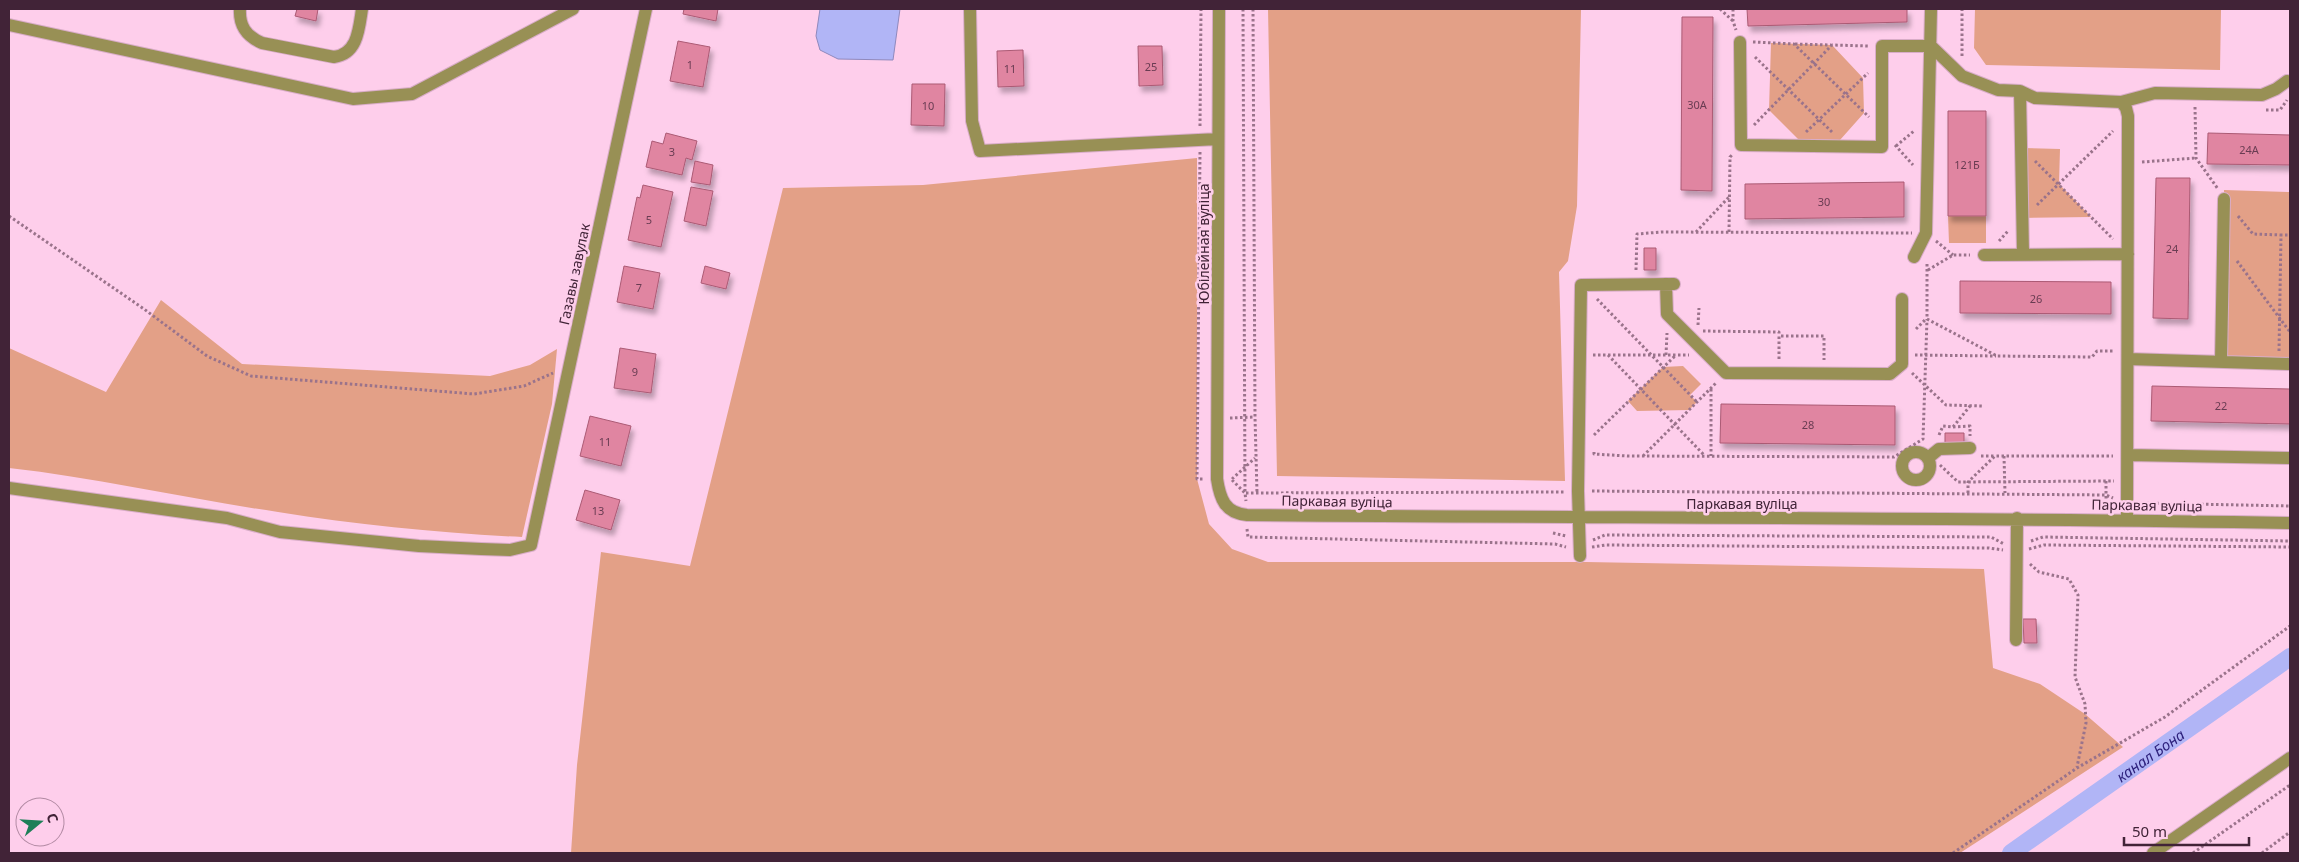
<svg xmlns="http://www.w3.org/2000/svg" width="2299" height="862" viewBox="0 0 2299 862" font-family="'Noto Sans',sans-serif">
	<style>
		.green { fill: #e3a087 }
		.water { fill: #b1b5f6; stroke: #8f89bd }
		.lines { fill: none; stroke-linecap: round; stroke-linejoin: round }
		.canal { stroke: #b1b5f6; stroke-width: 18 }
		.building { fill: #e085a1; stroke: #ab5a74; filter: url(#shadow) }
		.minor-casing { stroke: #d8acc7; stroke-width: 14 }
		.path { stroke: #9a738b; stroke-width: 3; stroke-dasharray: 2.5 2.5; stroke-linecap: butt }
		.minor { stroke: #989055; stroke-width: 12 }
		.labels { text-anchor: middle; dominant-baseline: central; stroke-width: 5; stroke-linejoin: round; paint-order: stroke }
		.number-label { font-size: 11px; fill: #693c52 }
		.street-label { font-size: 14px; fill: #412337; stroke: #feceeb }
		.water-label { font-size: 15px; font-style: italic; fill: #2e227d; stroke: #feceeb }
	</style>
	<defs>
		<filter id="shadow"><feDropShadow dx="3" dy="5.5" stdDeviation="2.5" flood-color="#0004"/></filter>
	</defs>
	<rect width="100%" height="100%" fill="#feceeb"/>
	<path class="green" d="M1268,9H1581L1577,206L1568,261L1559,272L1565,481L1277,476Z
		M1975,9H2221L2220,70L1986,65L1974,48Z
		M1771,43L1832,45L1863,78L1864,113L1840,140L1798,139L1769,110Z
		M2021,148L2060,149L2059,184L2091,217L2022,218Z
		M1197,158V479L1209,524L1232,549L1268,562H1586L1984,569L1993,668L2040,684L2085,714L2123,747L1960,853H571L577,765L601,552L690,566L783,188L923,185Z
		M2224,190L2290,192V364L2221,361Z
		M1948,216H1986V243H1949Z
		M161,300L242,364L490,376L530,365L557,349L552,404L522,537C440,533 359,525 278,512C188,499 99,478 9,468V348L106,392Z
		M1683,366L1701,384L1690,395L1697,402L1689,410L1637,411L1628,401L1663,367Z"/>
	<path class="water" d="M820,9H900L893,60L838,59L820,50L816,36Z"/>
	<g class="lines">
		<path class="canal" id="s1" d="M2011,853L2290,657"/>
	</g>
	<path class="building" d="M297,9H318L316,21L295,16Z
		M684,9H718L716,21L683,14Z
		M1747,9H1907V22L1748,26Z
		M1682,17H1713L1712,191L1681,190Z
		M678,41L710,47L703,87L670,81Z
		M1138,46H1162L1163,85L1139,86Z
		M1023,50L1024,86L998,87L997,51Z
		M912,84H945L944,126L911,125Z
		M1948,111H1986V216H1948Z
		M666,133L697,141L692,160L686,158L682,175L646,167L652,141L663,144Z
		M2208,133L2290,135V165L2207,164Z
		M695,161L713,165L710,185L691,182Z
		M2156,178H2190L2188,319L2153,318Z
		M1904,182V217L1745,219V184Z
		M643,185L673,192L661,247L628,240L637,197L640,198Z
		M691,187L713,191L706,226L684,221Z
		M1644,248H1656V270H1644Z
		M624,266L660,273L653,309L617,302Z
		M705,266L730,273L726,289L701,283Z
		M1960,281L2111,282V314L1960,313Z
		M620,348L656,354L651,393L614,388Z
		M2152,386L2290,389V424L2151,421Z
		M1721,404L1895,406V445L1720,443Z
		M590,416L631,426L621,466L580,456Z
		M1945,433H1964V443H1945Z
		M585,490L620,500L611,530L576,520Z
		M2023,619H2036L2037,643H2024Z"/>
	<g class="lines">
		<defs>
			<path id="minor" d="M240,9C239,26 246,36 262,43L334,57C358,54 359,28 362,9
				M970,9L972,121L980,151L1218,139
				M1219,9L1217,479C1220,499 1225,513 1247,515C1595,518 1942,517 2290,523
				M9,25L353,99L412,94L573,9
				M1740,42L1741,145L1882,147V46H1931L1962,76L1998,90L2020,91L2035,98L2121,102L2155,93L2262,95L2276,89L2287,81
				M2020,91L2023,254
				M2121,102L2126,108L2128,116L2127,520
				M1984,255L2128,254
				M1914,257L1926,233L1931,9
				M1666,284L1667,314L1726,373L1890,374L1902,364V299
				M2128,359L2290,364
				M2221,361L2224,199
				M1902 466a14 14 0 1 1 28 0a14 14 0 1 1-28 0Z
				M2128,455L2290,458
				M1928,458L1939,449L1970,448
				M9,488L227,518L280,532L419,546L481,549L510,550L531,545L646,9
				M1580,556L1578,491L1581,285L1674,284
				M2016,640L2017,518
				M2153,853L2290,758"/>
		</defs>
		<use href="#minor" class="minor-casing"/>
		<path class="path" d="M1243,9L1245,493L1566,492
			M1253,9L1255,417L1257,493
			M1720,9L1733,21
			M1733,9V21L1736,30
			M1753,42L1794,44L1869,117
			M1795,44L1831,45
			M1962,56V9
			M1755,57L1833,133
			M2195,107L2196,158L2218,189
			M2266,110H2280L2287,100
			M1754,125L1832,45L1869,46
			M1200,126L1201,9
			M1806,132L1868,73
			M1895,145L1913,165
			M1896,146L1914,131
			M1200,152L1197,479H1204
			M2035,161L2113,239
			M2142,162L2196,158
			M2037,205L2113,131
			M9,216L144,309L207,356L251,376L474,394L524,386L553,373
			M2238,216L2253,234L2281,235
			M1696,232L1729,197
			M1729,232L1730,157L1733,154
			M1936,241L1953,255
			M1999,241L2008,231
			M2237,261L2290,332
			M1927,264V319L1997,356L2092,357L2097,351H2115
			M1636,270L1637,234L1661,232L1912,233
			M1928,270L1953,255H1970
			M1597,299L1697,402
			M1698,325L1699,308
			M1916,329L1926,319
			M1703,331L1779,332V336
			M2279,351L2281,235H2290
			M1593,355H1689
			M1608,355L1705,456
			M1666,355L1667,333
			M1915,355L1996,356
			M1779,359V336H1824V360
			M1912,373L1946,405L1982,406
			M1711,389V456
			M1230,418L1255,417
			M1953,427L1970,426V436
			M1594,435L1676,355
			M1939,435L1943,426L1953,427L1970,406
			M1594,452V454L1627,456L1894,457L1923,439L1927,319
			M1643,456L1717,382
			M1981,456H1995
			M2004,456L2005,493
			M1940,465L1958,482L2114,481
			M1232,479L1255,458
			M1232,480L1245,493L1246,501
			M2106,481V508
			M1592,491L2106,495L2113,498
			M1968,493V482L1995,456H2113
			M2141,503L2290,506
			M1247,529L1248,537L1555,544L1566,547
			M1553,533L1566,536
			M1593,540L1605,535L1991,537L2004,544
			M2031,541L2043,537L2290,541
			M1592,547L1606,545L1989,548L2003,550
			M2029,549L2044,545L2290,547
			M2030,564L2039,572L2069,579L2078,595L2075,677L2085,704L2086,723L2077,767
			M1953,853L2077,768L2165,717L2290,626
			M2193,853L2290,785
			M2262,853L2290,832"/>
		<use href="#minor" class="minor"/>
	</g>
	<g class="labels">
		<g class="number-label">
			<text x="690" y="64">1</text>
			<text x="1151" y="66">25</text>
			<text x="1010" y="68">11</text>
			<text x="1697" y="104">30А</text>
			<text x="928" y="105">10</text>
			<text x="2249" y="149">24А</text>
			<text x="672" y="151">3</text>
			<text x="1967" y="164">121Б</text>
			<text x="1824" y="201">30</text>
			<text x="649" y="219">5</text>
			<text x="2172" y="248">24</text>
			<text x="639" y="287">7</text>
			<text x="2036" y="298">26</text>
			<text x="635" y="371">9</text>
			<text x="2221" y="405">22</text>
			<text x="1808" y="424">28</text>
			<text x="605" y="441">11</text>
			<text x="598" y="510">13</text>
		</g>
		<g class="street-label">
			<text transform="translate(1203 244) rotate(-90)">Юбілейная вуліца</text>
			<text transform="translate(574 274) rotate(-78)">Газавы завулак</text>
			<text transform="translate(1337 501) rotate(1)">Паркавая вуліца</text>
			<text x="1742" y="503">Паркавая вуліца</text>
			<text transform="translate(2147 505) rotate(1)">Паркавая вуліца</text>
		</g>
		<g class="water-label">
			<text stroke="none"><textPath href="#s1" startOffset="170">канал Бона</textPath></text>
		</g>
	</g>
	<rect width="2299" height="862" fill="none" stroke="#412337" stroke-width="20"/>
	<g transform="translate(40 822) rotate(72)"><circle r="24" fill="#feceeb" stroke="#b28aa3"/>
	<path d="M0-4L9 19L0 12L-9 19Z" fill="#1d7f57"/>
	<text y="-8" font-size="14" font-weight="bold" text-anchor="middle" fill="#412337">С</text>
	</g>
	<path d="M2124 837v8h125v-8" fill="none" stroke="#412337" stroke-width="2.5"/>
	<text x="2132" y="837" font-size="15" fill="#412337" stroke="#feceeb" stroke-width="4" paint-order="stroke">50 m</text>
</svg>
